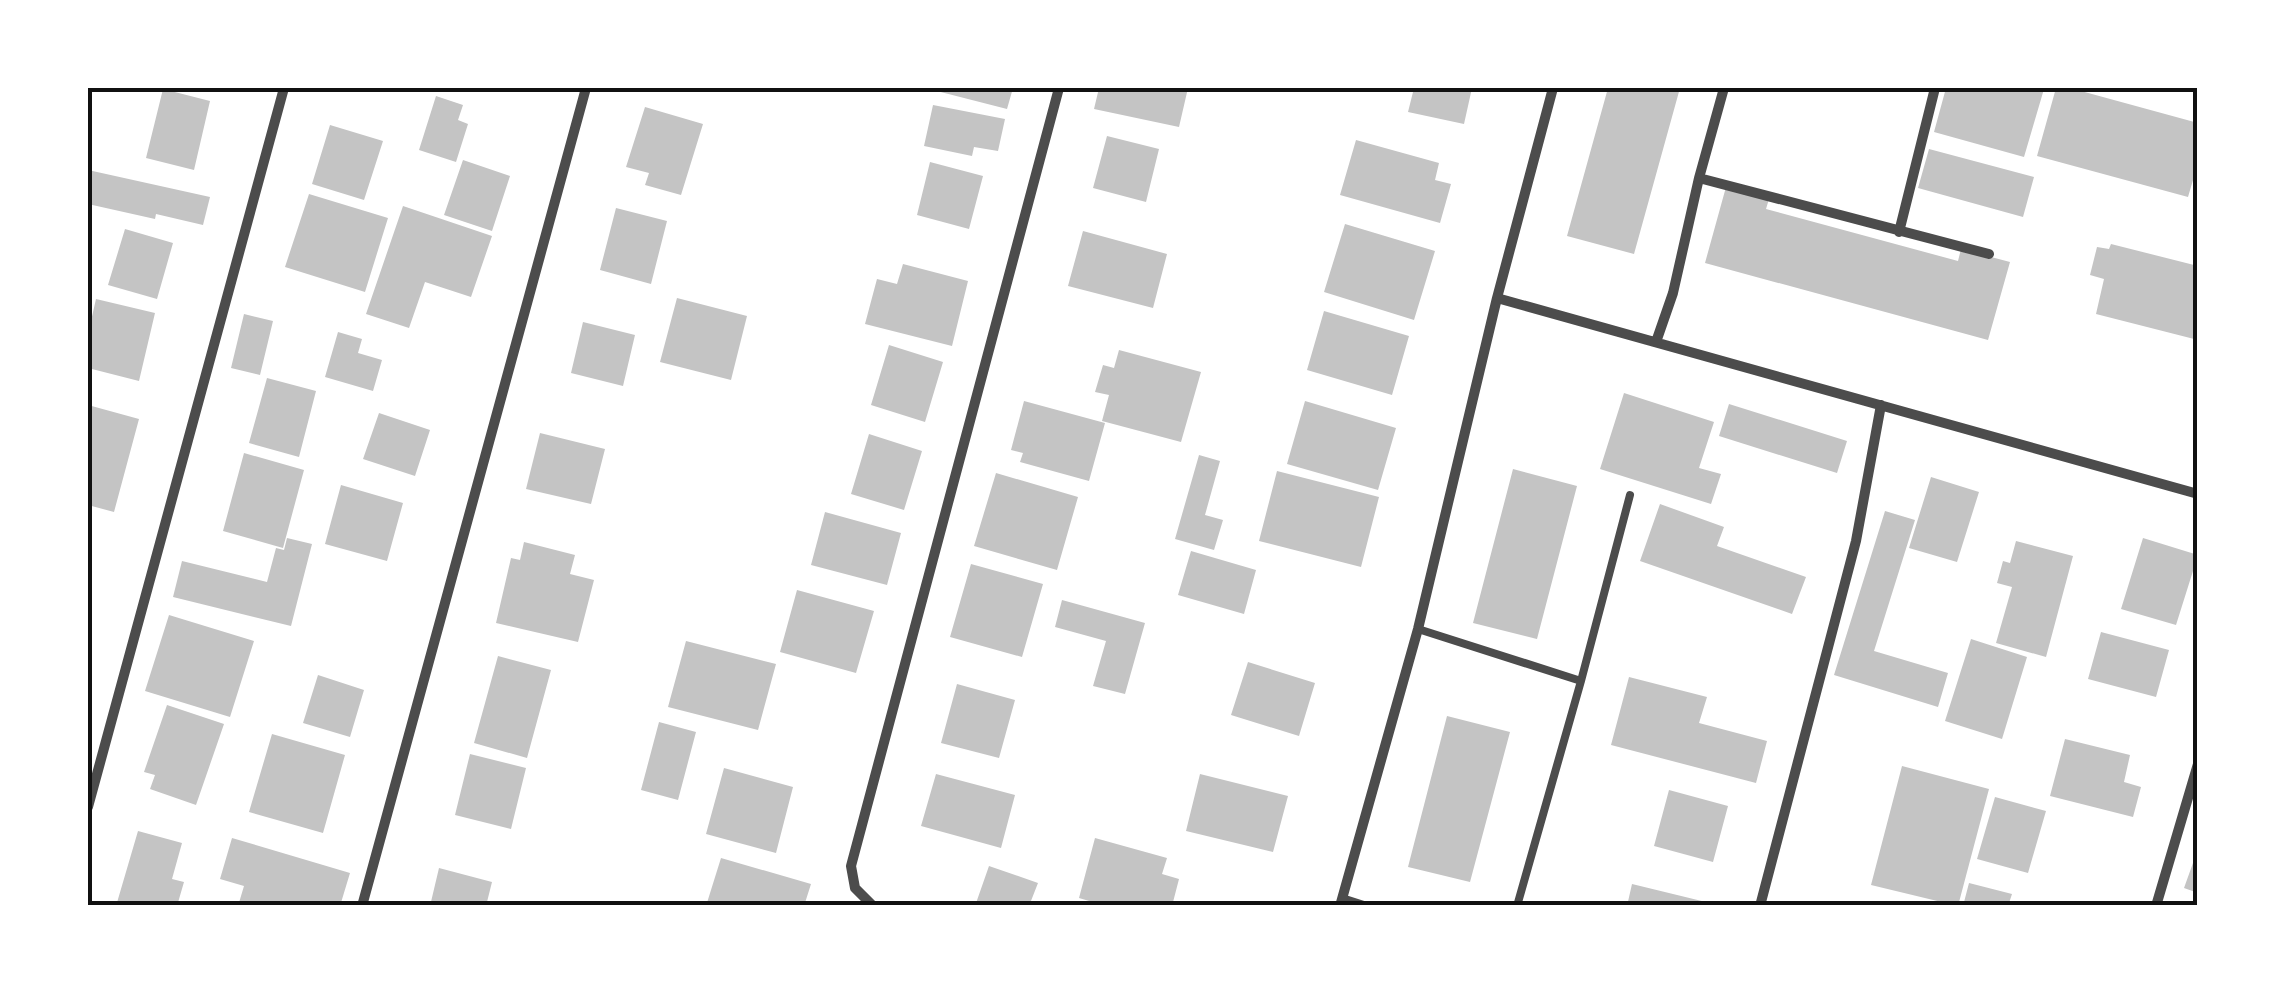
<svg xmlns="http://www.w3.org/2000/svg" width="2285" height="993" viewBox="0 0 2285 993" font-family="Helvetica,sans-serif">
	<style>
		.building { fill: #c4c4c4 }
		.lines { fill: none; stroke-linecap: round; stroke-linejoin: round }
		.service { stroke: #4c4c4c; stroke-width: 8 }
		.minor { stroke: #4c4c4c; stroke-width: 10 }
		.neatline { fill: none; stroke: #111; stroke-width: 4 }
	</style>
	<rect width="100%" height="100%" fill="#fff"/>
	<path class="building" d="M925,88H1013L1007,109Z
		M1099,88H1188L1179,127L1094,109Z
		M1414,88H1472L1464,124L1408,112Z
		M1608,88H1680L1634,254L1567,236Z
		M1946,88L2044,89L2024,157L1934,132Z
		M2056,88H2070L2198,123V163L2188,197L2037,156Z
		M163,89L210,101L194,170L146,158Z
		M436,96L463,105L458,120L468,124L456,162L419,150Z
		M933,105L1005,119L998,151L974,147L972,156L924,146Z
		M645,107L703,124L681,195L645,185L649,173L626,167Z
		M330,125L383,141L364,200L312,184Z
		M1107,136L1159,149L1146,202L1093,188Z
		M1356,140L1439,163L1435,180L1451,184L1440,223L1340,195Z
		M1929,149L2034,177L2023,217L1918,188Z
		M463,160L510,176L492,231L444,215Z
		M930,162L983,176L969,229L917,215Z
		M88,170L210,197L203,225L156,214L155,219L88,204Z
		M1726,187L1769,199L1766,209L1958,261L1961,249L2010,262L1988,340L1705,263Z
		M309,194L388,218L365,292L285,267Z
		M403,206L492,236L471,297L425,282L409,328L366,314Z
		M616,208L667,221L651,284L600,270Z
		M1345,224L1435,251L1414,320L1324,292Z
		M125,229L173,243L157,299L108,285Z
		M1083,231L1167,254L1153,308L1068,286Z
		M2111,244L2198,266V340L2096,314L2104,279L2090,275L2097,247L2109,249Z
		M903,264L968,281L952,346L865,324L877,279L897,284Z
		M677,298L747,316L731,380L660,362Z
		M96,299L155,313L139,381L88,368V334Z
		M1324,311L1409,336L1392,395L1307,370Z
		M244,314L273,321L260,375L231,368Z
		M583,322L635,335L623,386L571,373Z
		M338,332L362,339L358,353L382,360L373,391L325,377Z
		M889,345L943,362L925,422L871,405Z
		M1119,350L1201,372L1181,442L1102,421L1109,395L1095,392L1103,365L1114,368Z
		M267,378L316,391L299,457L249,443Z
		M1624,393L1714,422L1699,468L1721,474L1711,504L1600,469Z
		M1024,401L1105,423L1089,481L1020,462L1023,453L1011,450Z
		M1305,401L1396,428L1378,490L1287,464Z
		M1729,404L1847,441L1837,473L1719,436Z
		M88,405L139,419L114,512L88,505Z
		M379,413L430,430L415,476L363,459Z
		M540,433L605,449L591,504L526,489Z
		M869,434L922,451L904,510L851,494Z
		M244,453L304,470L283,548L223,531Z
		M1199,455L1220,461L1205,515L1223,520L1214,550L1175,539Z
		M1513,469L1577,486L1537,639L1473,623Z
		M1277,471L1379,497L1361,567L1259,541Z
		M996,473L1078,497L1057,570L974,546Z
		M1931,477L1979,492L1957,562L1909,548Z
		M341,485L403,503L387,561L325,544Z
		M1660,504L1724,527L1717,546L1806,577L1792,614L1640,561Z
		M1885,511L1915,520L1874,651L1948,673L1938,707L1834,675Z
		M825,512L901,533L887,585L811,565Z
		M287,538L312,544L291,626L173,597L182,561L267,582L276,548L284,550Z
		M2143,538L2198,555L2176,625L2121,609Z
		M2016,541L2073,556L2046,657L1996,643L2012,587L1997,583L2003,561L2010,563Z
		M524,542L575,555L570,574L594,580L578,642L496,623L511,558L520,560Z
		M1191,551L1256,570L1244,614L1178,595Z
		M971,564L1043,584L1022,657L950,637Z
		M797,590L874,611L856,673L780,652Z
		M1062,600L1145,623L1125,694L1093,686L1106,641L1055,627Z
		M169,615L254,641L230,717L145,691Z
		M2101,632L2169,650L2156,697L2088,679Z
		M1971,639L2027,657L2002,739L1945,721Z
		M686,641L776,664L758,730L668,707Z
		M498,656L551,670L527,758L474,743Z
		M1248,662L1315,683L1299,736L1231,715Z
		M318,675L364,690L350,737L303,723Z
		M1629,677L1707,697L1699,723L1767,741L1756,783L1611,745Z
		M957,684L1015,700L999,758L941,743Z
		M167,705L224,724L196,805L150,789L155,775L144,772Z
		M1447,716L1510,732L1470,882L1408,867Z
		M659,722L696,732L678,800L641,790Z
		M272,734L345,755L323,833L249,812Z
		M2065,739L2130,755L2124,782L2141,787L2133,817L2050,796Z
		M470,754L526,768L511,829L455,815Z
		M1902,766L1989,789L1958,906L1871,885Z
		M724,768L793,787L776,853L706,834Z
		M936,774L1015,795L1001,848L921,826Z
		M1200,774L1288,796L1273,852L1186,831Z
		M1669,790L1728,806L1713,862L1654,846Z
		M1995,797L2046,811L2028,873L1977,859Z
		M138,831L182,843L172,879L184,882L177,906H116Z
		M232,838L350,873L340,906H238L244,886L220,879Z
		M1095,838L1167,858L1162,874L1179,879L1172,906H1106L1079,898Z
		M2198,849V893L2184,888Z
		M721,858L811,884L804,906H706Z
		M989,866L1038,883L1029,906H975Z
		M439,868L492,882L486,906H430Z
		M1969,883L2012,894L2008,906H1963Z
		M1632,884L1714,904L1713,906H1627Z"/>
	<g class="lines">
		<path class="service" d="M1418,629L1581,681
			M1342,898L1367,906
			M1517,906L1581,681L1630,495"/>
		<path class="minor" d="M1699,178L1989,254
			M1899,232L1935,88
			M1497,298L2198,494
			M1656,342L1673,293L1699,178L1724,88
			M88,807L284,88
			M362,906L586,88
			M873,906L855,888L851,866L1059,88
			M1340,906L1418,629L1497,298L1553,88
			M1760,906L1856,541L1881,405
			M2156,906L2198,764"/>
	</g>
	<rect width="2285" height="993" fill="none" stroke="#ffffff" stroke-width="180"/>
	<rect x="90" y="90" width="2105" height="813" class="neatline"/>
</svg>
